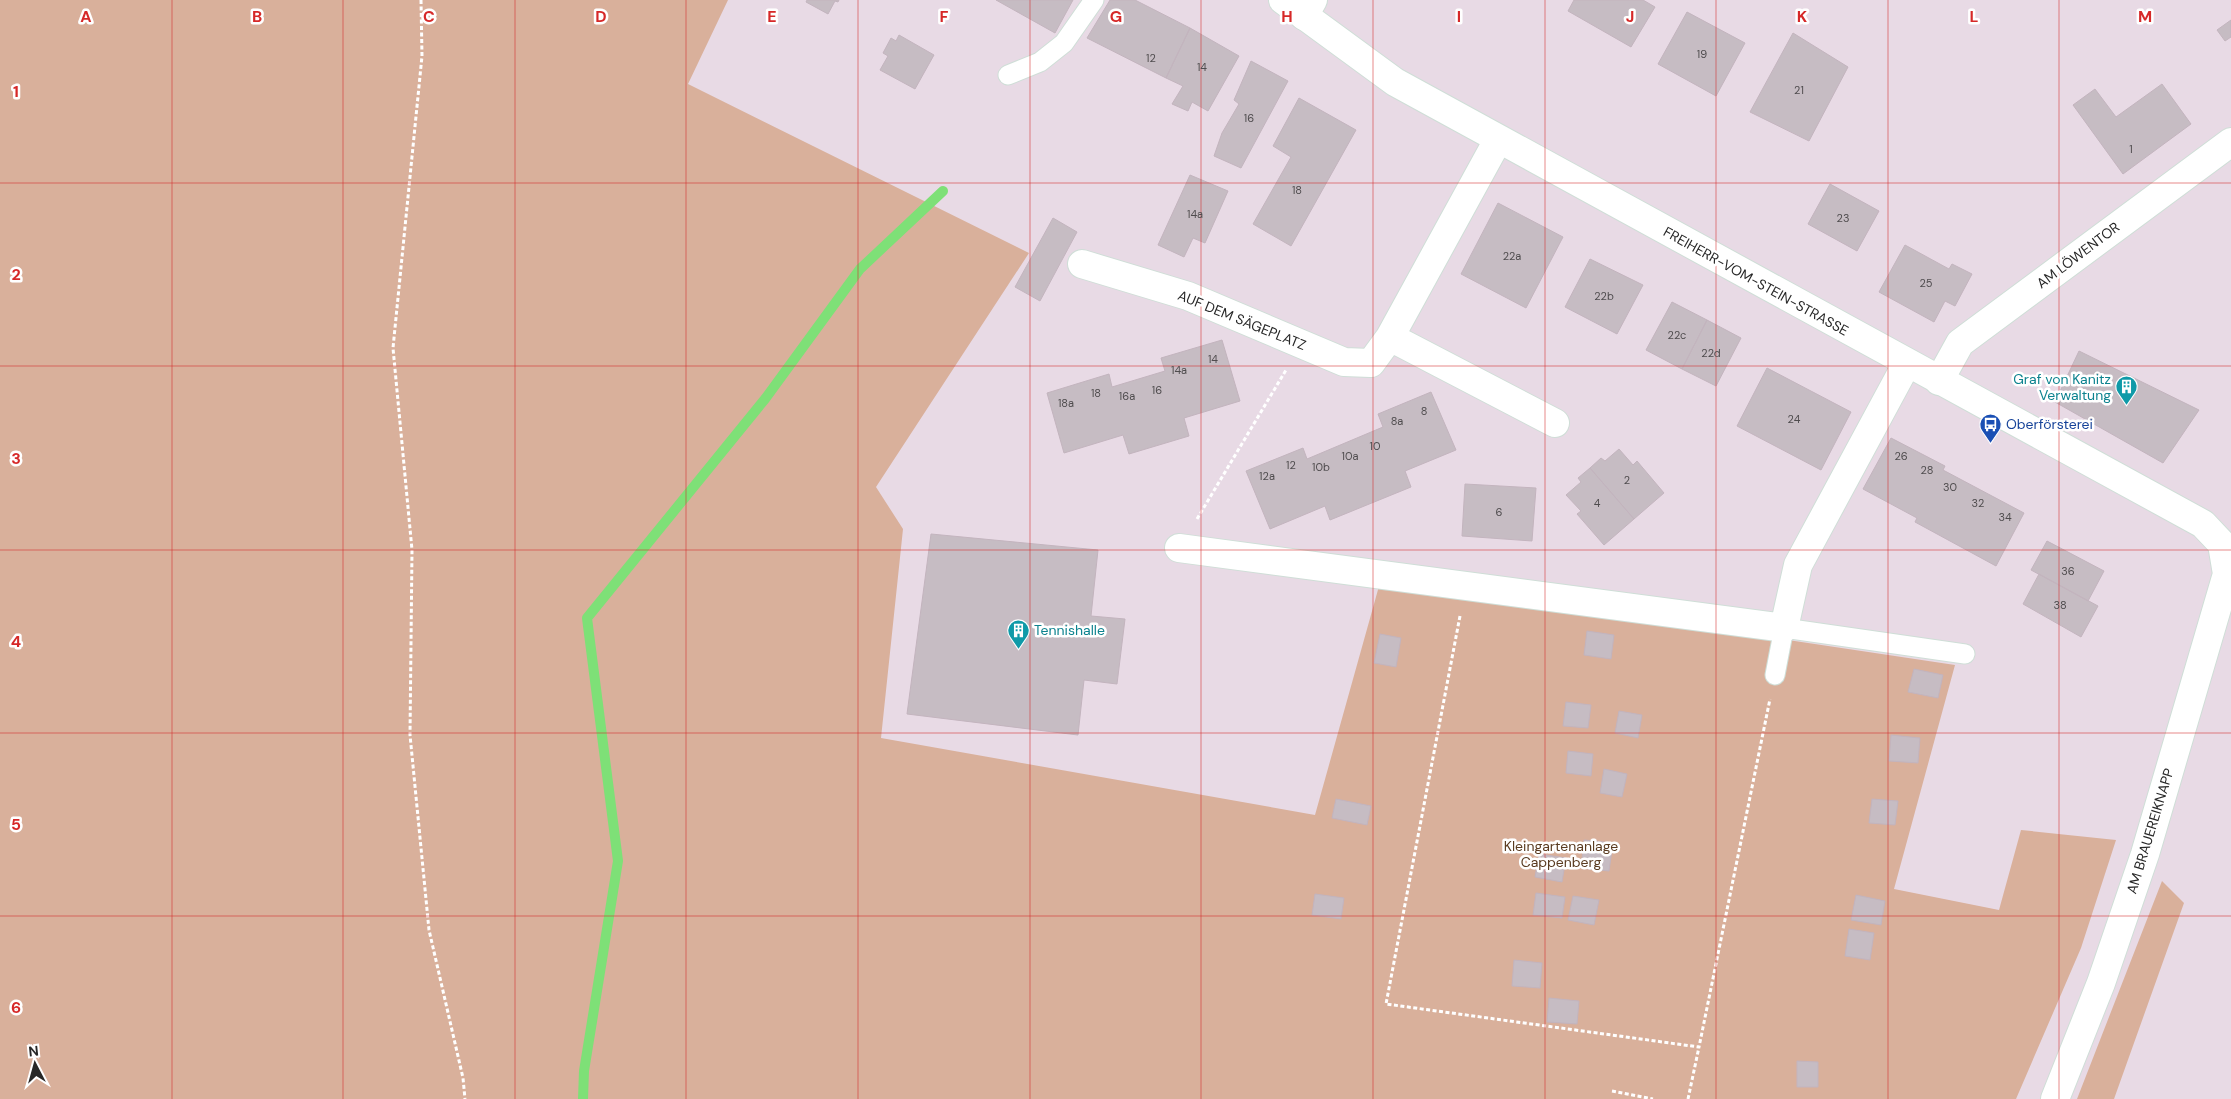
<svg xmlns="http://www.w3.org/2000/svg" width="2231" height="1099" viewBox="0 0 2231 1099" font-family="'DM Sans',sans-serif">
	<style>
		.green { fill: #d9b09b }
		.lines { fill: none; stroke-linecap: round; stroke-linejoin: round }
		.stream { stroke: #7ee077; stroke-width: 10 }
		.building { fill: #c6bcc3; stroke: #c3b4be }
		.service-casing { stroke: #cfded7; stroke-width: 21 }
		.minor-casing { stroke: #cfded7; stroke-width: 30 }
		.secondary-casing { stroke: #cfded7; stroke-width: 30 }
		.path { stroke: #fff; stroke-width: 3; stroke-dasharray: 4 2.5; stroke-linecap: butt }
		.service { stroke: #fff; stroke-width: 19 }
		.minor { stroke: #fff; stroke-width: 28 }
		.secondary { stroke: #fff; stroke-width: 28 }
		.grid { fill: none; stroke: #d62828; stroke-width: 1; stroke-opacity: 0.55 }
		.labels { text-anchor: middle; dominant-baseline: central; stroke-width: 5; stroke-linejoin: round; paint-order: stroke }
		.number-label { font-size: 11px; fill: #4f4c4e }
		.street-label { font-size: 14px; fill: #272727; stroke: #fff }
		.culture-label { font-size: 14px; fill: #0d838f; stroke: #fff; text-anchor: end }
		.transit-label { font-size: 14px; fill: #164399; stroke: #fff; text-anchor: start }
		.park-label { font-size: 14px; fill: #5a3b20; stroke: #fff }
		.grid-label { font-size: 16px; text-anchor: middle; font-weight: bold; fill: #d62828; stroke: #fff; stroke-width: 5; stroke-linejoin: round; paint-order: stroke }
	</style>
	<rect width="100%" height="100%" fill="#e8dae5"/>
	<path class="green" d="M0,0H728L688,84L1029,253L876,487L903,529L881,738L1315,815L1381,579L1955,665L1894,889L1999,910L2021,830L2116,840L2081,948L2016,1099H0Z
		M2162,881L2184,903L2114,1099H2077Z"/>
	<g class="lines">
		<path class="stream" d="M583,1099L584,1071L618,861L587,618L765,399L860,269L943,191"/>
	</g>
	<path class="building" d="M807,0H839L838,2L835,1L828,14L806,2Z
		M996,0H1073L1055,33Z
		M1110,0H1135L1190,28L1166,78L1087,38Z
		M1574,0H1643L1655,7L1631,47L1568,11Z
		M1687,12L1745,43L1716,96L1658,64Z
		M2231,20V37L2225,41L2217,30Z
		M1190,28L1239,56L1208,111L1192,102L1188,111L1172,104L1183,86L1166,78Z
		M1793,33L1848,67L1809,141L1750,112Z
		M899,35L934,55L915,89L880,70L888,56L883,53L891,38L896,41Z
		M1251,61L1288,81L1241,168L1214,156L1222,133L1239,104L1234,100Z
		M2162,84L2191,124L2123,174L2073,105L2095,89L2116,117Z
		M1299,98L1356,130L1291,246L1253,224L1291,157L1273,146Z
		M1190,175L1228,191L1205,243L1193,238L1184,257L1158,245Z
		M1830,184L1879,211L1857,251L1808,224Z
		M1498,203L1563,237L1526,308L1461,274Z
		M1053,218L1077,232L1040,301L1015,287Z
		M1905,245L1949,269L1952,264L1972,274L1955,306L1945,301L1934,322L1879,292Z
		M1590,259L1643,285L1617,334L1565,307Z
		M1672,302L1707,320L1682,369L1646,350Z
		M1707,320L1741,338L1716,386L1682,369Z
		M1222,340L1240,401L1184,418L1189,436L1129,454L1123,435L1064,453L1047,393L1109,374L1112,387L1165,371L1161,358Z
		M2079,351L2199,410L2163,463L2055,402Z
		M1767,368L1851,412L1821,470L1737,426Z
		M1431,392L1456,450L1405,471L1411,487L1330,520L1325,506L1270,529L1246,471L1303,448L1307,459L1383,427L1378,414Z
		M1891,438L1945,466L1943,470L2024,513L1996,566L1915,522L1917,518L1863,489Z
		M1619,449L1633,465L1637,461L1664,493L1634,519L1590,468L1601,458L1605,461Z
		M1590,468L1634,519L1604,545L1577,514L1581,511L1566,495L1581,482L1578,478Z
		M1465,484L1536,488L1532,541L1462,536Z
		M931,534L1098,550L1091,616L1125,619L1117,684L1084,680L1078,735L907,714Z
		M2047,541L2104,571L2088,601L2031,570Z
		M2039,574L2098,606L2081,637L2023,604Z
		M1587,631L1614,635L1611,659L1584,655Z
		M1380,634L1401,638L1396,667L1374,663Z
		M1914,669L1943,675L1938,698L1908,692Z
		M1566,702L1591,705L1588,728L1563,726Z
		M1619,711L1642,715L1638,738L1615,733Z
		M1891,735L1920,738L1918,763L1889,761Z
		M1568,751L1593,754L1591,776L1566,773Z
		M1604,769L1627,774L1622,797L1600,793Z
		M1336,799L1371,806L1367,825L1332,818Z
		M1872,799L1898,801L1895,825L1869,823Z
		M1584,840L1613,843L1609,871L1581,868Z
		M1539,854L1566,858L1562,882L1535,877Z
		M1536,893L1565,897L1562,918L1533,915Z
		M1315,894L1344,898L1341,919L1312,915Z
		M1856,895L1885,901L1881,925L1851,920Z
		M1573,896L1599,900L1594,925L1568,920Z
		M1849,929L1874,933L1870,960L1845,956Z
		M1514,960L1542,963L1540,988L1512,986Z
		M1549,998L1579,1001L1577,1024L1547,1022Z
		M1797,1061L1818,1062V1087H1797Z"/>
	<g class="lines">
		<defs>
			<path id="service" d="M1008,75L1040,62L1064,43L1094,0
				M1775,675L1784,628L1965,654"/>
			<path id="minor" d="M1304,16L1313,0
				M1082,264L1188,296L1344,362L1371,363L1390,337L1498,140
				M1390,337L1555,423
				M1939,381L1960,343L2231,142
				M1179,548L1784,628L1798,565L1907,363"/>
			<path id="secondary" d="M1283,0L1395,82L2203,524L2222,544L2227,574L2145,854L2101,983L2055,1099"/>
		</defs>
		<use href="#service" class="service-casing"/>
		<use href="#minor" class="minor-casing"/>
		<use href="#secondary" class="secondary-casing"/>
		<path class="path" d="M421,0L422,56L393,348L412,550L410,735L429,930L463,1078L465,1099
			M1197,519L1286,370
			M1460,616L1386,1004L1699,1047L1770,699
			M1612,1091L1653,1099
			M1688,1099L1699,1047"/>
		<use href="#service" class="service"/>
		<use href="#minor" class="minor"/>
		<use href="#secondary" class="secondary"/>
	</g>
	<path class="grid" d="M172,0V1099M343,0V1099M515,0V1099M686,0V1099M858,0V1099M1030,0V1099M1201,0V1099M1373,0V1099M1545,0V1099M1716,0V1099M1888,0V1099M2059,0V1099M0,183H2231M0,366H2231M0,550H2231M0,733H2231M0,916H2231"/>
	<defs>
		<symbol id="building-pin" viewBox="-11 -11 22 30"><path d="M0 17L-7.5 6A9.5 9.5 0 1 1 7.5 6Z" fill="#0f9aa8" stroke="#fff"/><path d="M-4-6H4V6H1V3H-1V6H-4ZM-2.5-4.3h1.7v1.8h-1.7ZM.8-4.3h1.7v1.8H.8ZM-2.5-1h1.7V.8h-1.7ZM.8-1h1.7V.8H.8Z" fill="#fff"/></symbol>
		<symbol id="bus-pin" viewBox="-11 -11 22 30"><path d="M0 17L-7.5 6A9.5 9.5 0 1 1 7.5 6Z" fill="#1a4fb4" stroke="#fff"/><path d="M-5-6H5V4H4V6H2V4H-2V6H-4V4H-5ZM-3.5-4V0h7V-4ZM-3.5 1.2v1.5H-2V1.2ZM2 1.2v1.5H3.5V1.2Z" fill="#fff"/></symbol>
	</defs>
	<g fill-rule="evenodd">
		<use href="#building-pin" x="2114" y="374" width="25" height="34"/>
		<use href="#bus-pin" x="1978" y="412" width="25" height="34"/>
		<use href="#building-pin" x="1006" y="618" width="25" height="34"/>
	</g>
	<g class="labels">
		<g class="number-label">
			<text x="1702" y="54">19</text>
			<text x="1151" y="58">12</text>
			<text x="1202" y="67">14</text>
			<text x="1799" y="90">21</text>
			<text x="1249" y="118">16</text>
			<text x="2131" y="149">1</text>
			<text x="1297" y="190">18</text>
			<text x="1195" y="214">14a</text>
			<text x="1843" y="218">23</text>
			<text x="1512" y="256">22a</text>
			<text x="1926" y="283">25</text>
			<text x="1604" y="296">22b</text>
			<text x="1677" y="335">22c</text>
			<text x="1711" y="353">22d</text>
			<text x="1213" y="359">14</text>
			<text x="1179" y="370">14a</text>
			<text x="1157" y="390">16</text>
			<text x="1096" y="393">18</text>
			<text x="1127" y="396">16a</text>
			<text x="1066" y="403">18a</text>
			<text x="1424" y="411">8</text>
			<text x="1794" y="419">24</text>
			<text x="1397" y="421">8a</text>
			<text x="1375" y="446">10</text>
			<text x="1350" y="456">10a</text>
			<text x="1901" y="456">26</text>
			<text x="1291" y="465">12</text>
			<text x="1321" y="467">10b</text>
			<text x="1927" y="470">28</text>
			<text x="1267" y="476">12a</text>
			<text x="1627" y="480">2</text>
			<text x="1950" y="487">30</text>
			<text x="1597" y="503">4</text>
			<text x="1978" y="503">32</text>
			<text x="1499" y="512">6</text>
			<text x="2005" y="517">34</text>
			<text x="2068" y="571">36</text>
			<text x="2060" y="605">38</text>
		</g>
		<g class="street-label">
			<text transform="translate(2078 255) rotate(-37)">AM LÖWENTOR</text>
			<text transform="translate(1756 281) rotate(29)">FREIHERR-VOM-STEIN-STRASSE</text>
			<text transform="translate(1242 320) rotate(22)">AUF DEM SÄGEPLATZ</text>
			<text transform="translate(2150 831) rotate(-73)">AM BRAUEREIKNAPP</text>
		</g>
		<g class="culture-label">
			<text x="2111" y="379">Graf von Kanitz<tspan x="2111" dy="16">Verwaltung</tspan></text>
			<text x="1034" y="630" text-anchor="start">Tennishalle</text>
		</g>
		<g class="transit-label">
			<text x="2006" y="424">Oberförsterei</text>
		</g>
		<g class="park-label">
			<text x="1561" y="846">Kleingartenanlage<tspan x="1561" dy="16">Cappenberg</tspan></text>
		</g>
	</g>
	<g class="grid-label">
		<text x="86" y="22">A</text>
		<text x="257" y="22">B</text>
		<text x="429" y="22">C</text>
		<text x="601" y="22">D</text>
		<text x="772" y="22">E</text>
		<text x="944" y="22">F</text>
		<text x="1116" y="22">G</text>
		<text x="1287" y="22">H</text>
		<text x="1459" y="22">I</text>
		<text x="1630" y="22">J</text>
		<text x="1802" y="22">K</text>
		<text x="1974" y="22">L</text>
		<text x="2145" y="22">M</text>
		<text x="16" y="97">1</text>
		<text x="16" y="280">2</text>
		<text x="16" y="464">3</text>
		<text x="16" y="647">4</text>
		<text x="16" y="830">5</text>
		<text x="16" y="1013">6</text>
	</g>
	<g transform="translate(35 1064) rotate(354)" stroke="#ffffff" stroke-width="4" paint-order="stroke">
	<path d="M0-4L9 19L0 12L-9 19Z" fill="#272727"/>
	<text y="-8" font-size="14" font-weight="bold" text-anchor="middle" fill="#272727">N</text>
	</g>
</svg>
